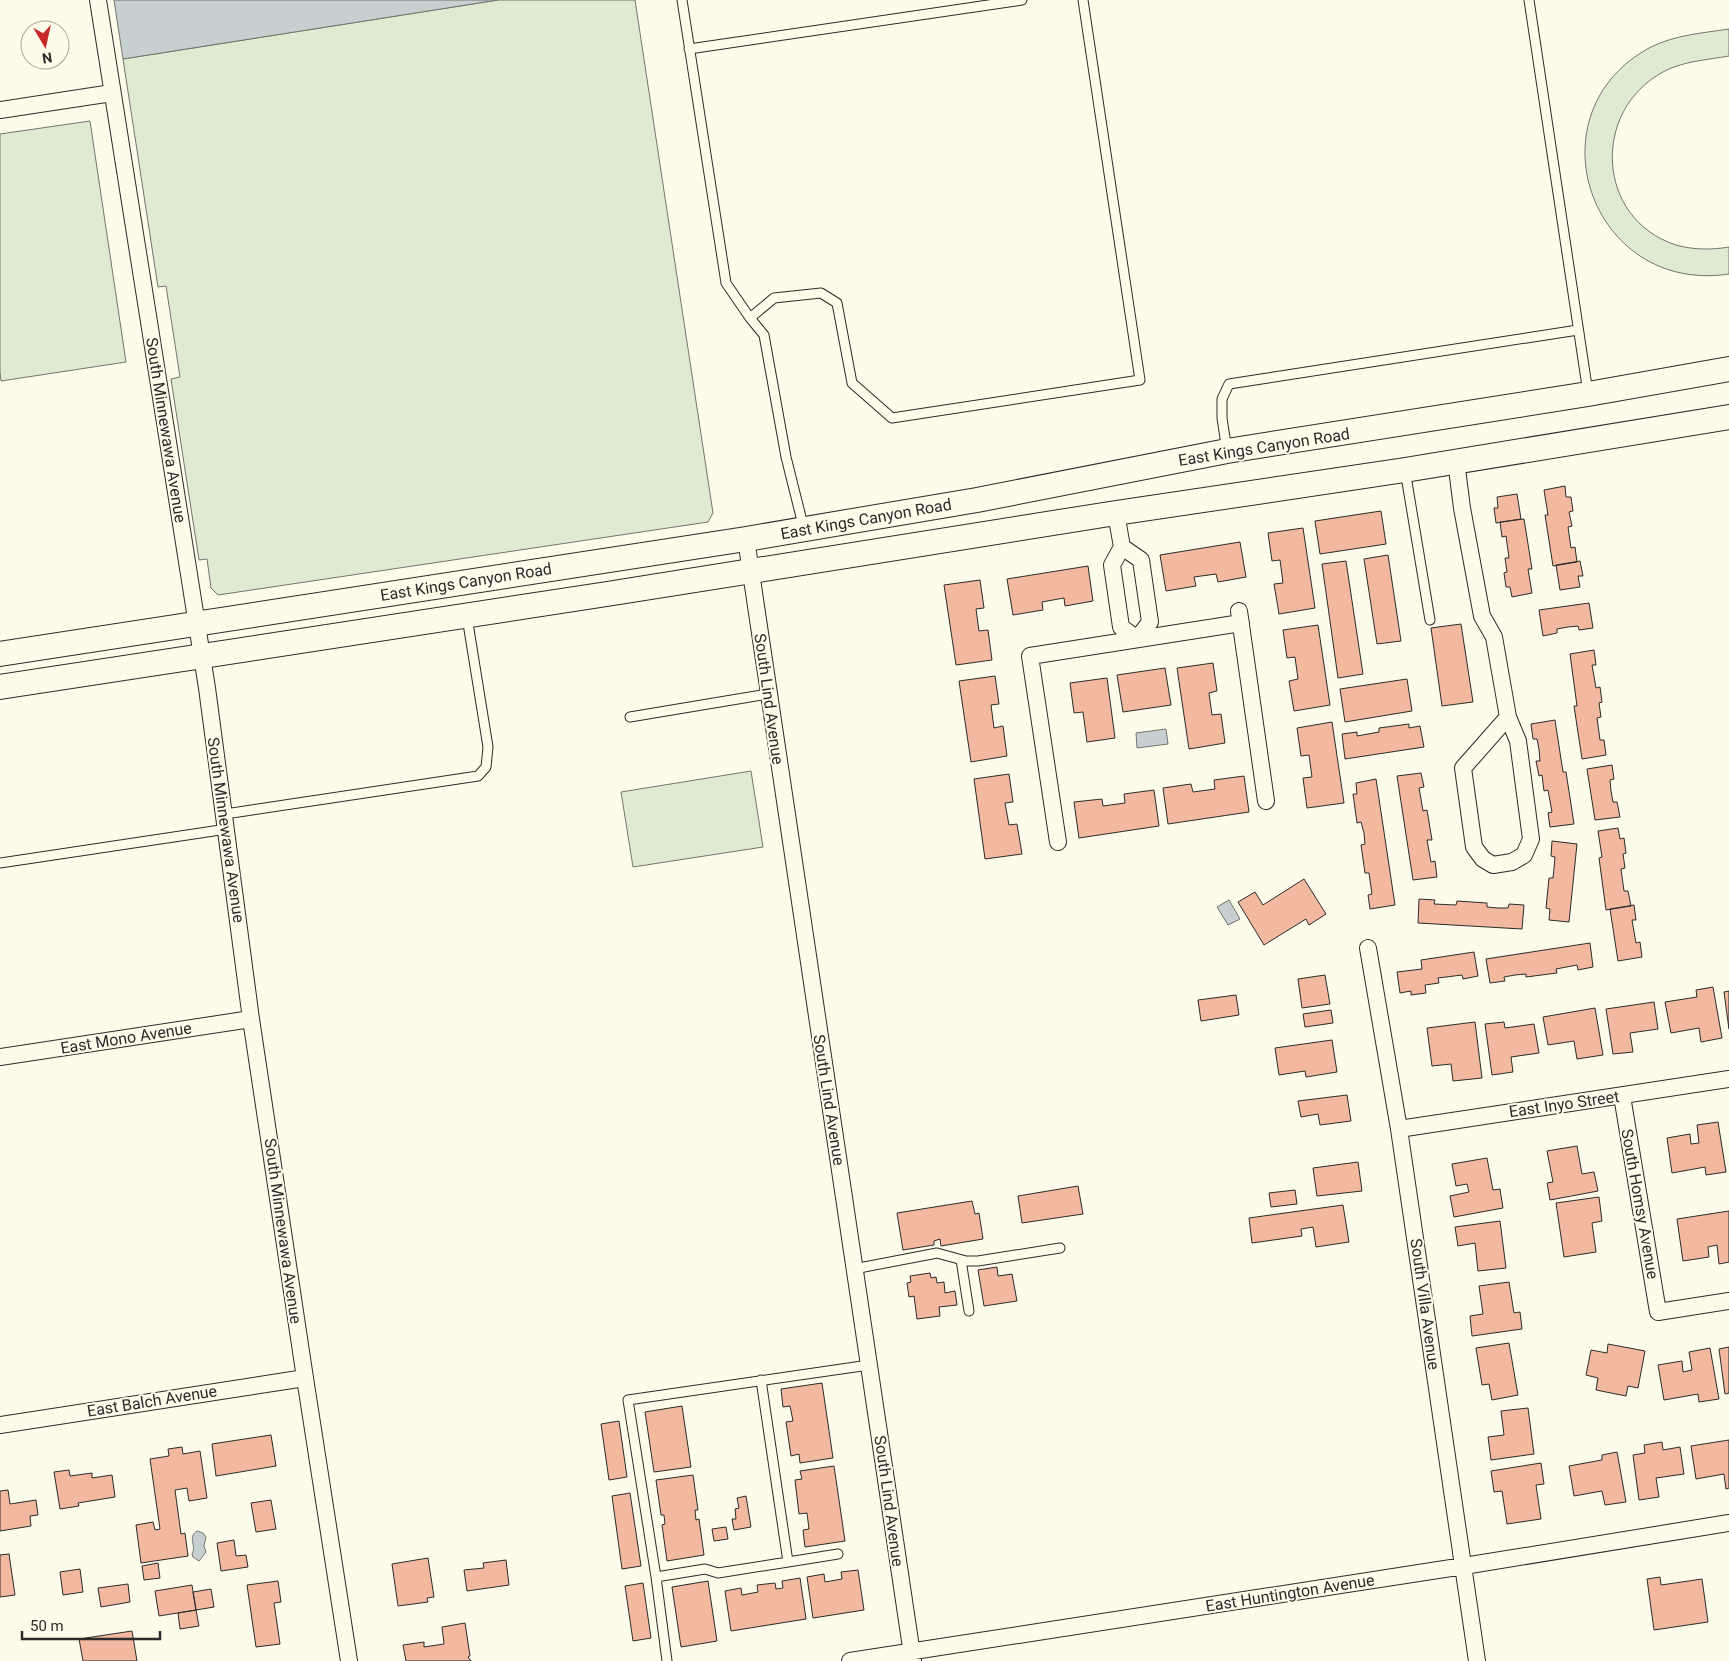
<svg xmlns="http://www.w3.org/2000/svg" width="1729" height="1661" viewBox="0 0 1729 1661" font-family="Roboto,sans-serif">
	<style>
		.green { fill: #deebd1; stroke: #74746e }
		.water { fill: #c7d0d0; stroke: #74746e }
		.building { fill: #f2b8a0; stroke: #2b2b2b }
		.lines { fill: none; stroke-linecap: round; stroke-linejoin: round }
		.lane-casing { stroke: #2b2b2b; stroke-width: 11 }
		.street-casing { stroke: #2b2b2b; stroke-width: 18 }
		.secondary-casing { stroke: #2b2b2b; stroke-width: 26 }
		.lane { stroke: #fdfbea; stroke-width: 9 }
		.street { stroke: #fdfbea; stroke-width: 16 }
		.secondary { stroke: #fdfbea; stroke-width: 24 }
		.labels { text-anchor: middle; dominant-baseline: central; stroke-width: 4; stroke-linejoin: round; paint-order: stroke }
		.street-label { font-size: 16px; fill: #2b2b2b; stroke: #fdfbea }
	</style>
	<rect width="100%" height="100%" fill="#fdfbea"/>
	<path class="green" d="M498,0H635L713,513L708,522L218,595L211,588L207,559L199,560L171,379L180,377L166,286L158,287L123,59Z
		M1729,29V56C1707,60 1683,61 1663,72C1591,111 1596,219 1676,245C1694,250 1711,250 1729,247V274C1590,295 1528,112 1651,47C1675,35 1703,33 1729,29Z
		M90,121L126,362L1,381L0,372V134Z
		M751,771L763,847L633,867L621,792Z"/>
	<path class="water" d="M114,0H498L123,59Z
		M1166,729L1168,744L1137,748L1136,733Z
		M1229,900L1240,919L1228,925L1217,907Z
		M197,1531L203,1533L206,1537L204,1546L206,1552L199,1561L193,1557L192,1554C197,1545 187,1538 197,1531Z"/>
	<path class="building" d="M1565,486L1566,497H1571L1573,511L1569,512L1572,526L1568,527L1571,548L1575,547L1577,562L1553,566L1545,515H1548L1544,490Z
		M1517,494L1521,519L1496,523L1494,508H1498L1497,497Z
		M1381,511L1386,544L1320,554L1315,521Z
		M1524,519L1532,569H1528L1532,593L1512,597L1510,587H1506L1504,573L1507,572L1505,558H1509L1506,536L1502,537L1500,522Z
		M1303,528L1315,608L1279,614L1274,584L1283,583L1280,560L1272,561L1268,533Z
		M1240,542L1246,577L1218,582L1216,574L1194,577L1196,586L1166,591L1160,555Z
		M1388,555L1401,641L1377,644L1364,559Z
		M1346,561L1363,674L1338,678L1322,564Z
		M1580,561L1583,576H1578L1580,587L1560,590L1556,565Z
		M1088,566L1093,601L1065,606L1064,598L1042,602L1043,610L1013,615L1007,579Z
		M980,580L984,608L976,609L979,631L988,630L992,660L956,665L944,585Z
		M1589,603L1593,628L1579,630L1578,626L1568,627L1557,629V633L1543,636L1539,610Z
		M1461,624L1473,702L1442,706L1431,628Z
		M1318,625L1330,705L1294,711L1289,681L1298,679L1295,657L1287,658L1283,630Z
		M1594,650L1596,665H1592L1596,688L1600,687L1602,702L1599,703L1601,717L1597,718L1600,740H1604L1606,755L1582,759L1574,706H1577L1570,654Z
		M1213,663L1217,691L1209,693L1212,715L1221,714L1225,743L1189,749L1177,668Z
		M1165,668L1171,705L1123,712L1117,675Z
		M995,676L999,704L991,705L994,728L1003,726L1007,756L971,762L959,681Z
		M1107,678L1115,738L1087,742L1083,712L1074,713L1070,683Z
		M1407,679L1412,711L1345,722L1340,689Z
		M1555,720L1563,772H1566L1574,824L1550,827L1548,813L1552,812L1548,790L1544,791L1542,775L1539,776L1536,761H1540L1539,749L1537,739H1533L1531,724Z
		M1332,722L1344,803L1307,808L1303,778L1312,777L1309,755L1301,756L1297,728Z
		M1409,724V728L1420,726L1424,747L1345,759L1342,734L1357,732V736L1379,732V728Z
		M1612,765L1614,779L1610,780L1611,791L1613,802H1617L1620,817L1595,820L1587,769Z
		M1421,773L1424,787L1419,788L1421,799L1423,811L1427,810L1432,840H1427L1431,862L1435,861L1437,877L1413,880L1397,776Z
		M1009,774L1013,802L1005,803L1009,825L1017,824L1022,854L985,859L974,779Z
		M1244,776L1249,812L1168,824L1163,788L1191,784L1193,792L1215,789L1214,780Z
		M1376,779L1395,905L1370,909L1368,895L1372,894L1369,873H1365L1361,845L1365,844L1364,833L1361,822L1357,823L1353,794H1357L1356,783Z
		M1154,790L1159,826L1079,838L1074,802L1102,799L1103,806L1125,803L1124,794Z
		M1618,828L1620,839L1624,838L1626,853L1623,854L1625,868L1621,869L1624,891H1628L1631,906L1606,910L1599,858L1602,857L1598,831Z
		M1552,841L1577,844L1569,922L1549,920L1550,909L1546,908L1549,878H1553L1554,868L1555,857L1551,856Z
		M1304,879L1326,914L1309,925L1306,919L1264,945L1238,902L1255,892L1263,905Z
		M1419,899L1435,900L1434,904L1456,905L1457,901L1487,903V907L1498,908H1508L1509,904L1524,905L1522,929L1418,923Z
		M1634,905L1636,920H1632L1636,943L1640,942L1642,957L1618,961L1610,909Z
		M1590,943L1593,967L1578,970L1577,965L1556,969L1557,973L1526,977V974L1515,975L1504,977L1505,981L1490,983L1486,959Z
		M1474,952L1478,976L1463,979L1462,975L1438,978L1439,983L1425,985L1426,993L1411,995V991L1400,993L1397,972L1422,969L1421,960Z
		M1325,975L1330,1004L1302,1008L1298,979Z
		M1713,987L1722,1038L1701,1042L1699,1028L1671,1033L1665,1002L1697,997L1696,990Z
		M1729,991V1029L1724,992Z
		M1236,995L1239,1015L1201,1021L1198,1000Z
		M1654,1002L1658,1029L1630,1033L1633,1052L1613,1054L1606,1009Z
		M1595,1008L1603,1055L1577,1059L1574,1041L1548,1045L1543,1017Z
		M1331,1010L1333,1023L1305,1027L1303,1014Z
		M1475,1022L1482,1078L1453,1081L1451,1064L1432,1066L1427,1028Z
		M1504,1022L1505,1028L1534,1024L1539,1053L1511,1057L1513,1072L1492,1075L1485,1024Z
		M1332,1040L1337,1072L1306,1077L1305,1071L1279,1075L1275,1048Z
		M1347,1095L1351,1121L1320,1125L1318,1114L1301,1117L1298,1101Z
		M1718,1122L1726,1172L1706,1175L1705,1167L1672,1173L1667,1138L1690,1134L1691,1144L1699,1143L1697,1125Z
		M1577,1146L1582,1174L1594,1172L1598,1191L1550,1200L1547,1183L1553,1182L1547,1151Z
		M1487,1158L1493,1190L1500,1189L1503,1208L1454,1217L1450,1196L1469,1192L1467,1184L1456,1186L1452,1164Z
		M1358,1162L1362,1191L1317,1196L1313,1168Z
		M1078,1186L1083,1214L1022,1223L1018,1196Z
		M1295,1190L1297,1204L1271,1207L1269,1193Z
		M1599,1197L1602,1221L1592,1223L1596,1252L1564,1257L1556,1203Z
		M972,1201L975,1214L979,1213L983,1239L941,1246L940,1239L934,1241V1245L903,1250L897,1213Z
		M1343,1205L1349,1242L1316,1247L1313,1227L1301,1229L1302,1236L1252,1243L1249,1218Z
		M1729,1211V1262L1719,1264L1717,1245L1708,1247L1709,1257L1683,1261L1677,1219Z
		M1500,1221L1506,1268L1478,1271L1475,1243L1458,1246L1455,1227Z
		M997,1267L998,1276L1012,1274L1017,1301L984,1306L978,1270Z
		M930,1273L931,1278L936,1277L937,1283L944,1282L945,1293L955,1291L957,1305L939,1307L940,1316L917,1319L914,1296L909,1297L907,1283L911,1282L910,1276Z
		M1509,1282L1514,1313L1520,1312L1522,1329L1472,1336L1470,1316L1483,1314L1479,1286Z
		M1509,1343L1518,1395L1492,1400L1489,1384L1482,1385L1476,1348Z
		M1608,1344L1645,1351L1638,1388L1628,1386L1626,1396L1596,1390L1598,1378L1586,1375L1591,1350L1607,1353Z
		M1729,1347V1393L1725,1394L1719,1349Z
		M1710,1348L1719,1399L1699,1402L1698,1394L1664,1400L1658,1365L1682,1361L1683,1372L1692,1370L1689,1352Z
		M822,1383L833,1458L800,1463L799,1454L791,1456L786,1422L793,1421L790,1406L783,1407L781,1389Z
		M682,1406L691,1467L654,1472L645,1412Z
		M1528,1408L1534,1454L1491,1460L1488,1437L1504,1435L1501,1411Z
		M619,1421L627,1477L609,1480L601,1424Z
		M271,1435L276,1466L216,1476L212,1444Z
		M1729,1440V1488L1726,1489L1724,1474L1696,1479L1691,1446Z
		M1662,1442L1663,1450L1680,1447L1684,1474L1656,1478L1659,1497L1639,1500L1633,1455L1645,1453L1644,1445Z
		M182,1447L183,1454L200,1451L207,1498L189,1501L187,1488L175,1490L181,1534L185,1533L188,1556L141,1563L136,1525L153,1522L155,1530L160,1529L150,1459L169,1456L168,1449Z
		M1617,1452L1626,1502L1605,1505L1602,1491L1574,1496L1569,1466L1602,1460V1455Z
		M1541,1463L1544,1484L1536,1485L1541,1519L1507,1524L1502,1491L1494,1492L1491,1471Z
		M834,1466L845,1541L805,1547L803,1530L809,1529L807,1513L799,1514L795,1480L802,1479L800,1471Z
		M69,1470L70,1476L92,1473V1478L112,1475L115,1497L78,1503L79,1506L60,1509L54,1472Z
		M693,1475L698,1510H695L696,1520L699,1519L704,1555L667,1561L662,1525L665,1524L664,1515H661L656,1480Z
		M8,1490L10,1504L36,1500L38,1515L30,1516L31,1526L0,1531V1491Z
		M630,1493L641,1566L622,1569L612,1496Z
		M746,1496L751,1527L734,1530L732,1519H736L735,1509L739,1508L737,1498Z
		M271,1500L276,1529L256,1532L251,1503Z
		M726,1527L728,1539L714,1541L712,1529Z
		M234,1540L236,1556L246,1555L248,1567L221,1571L217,1543Z
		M9,1554L15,1595L0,1597V1555Z
		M428,1558L434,1597L427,1598L428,1602L398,1606L392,1564Z
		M506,1560L509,1585L467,1591L464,1570L484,1568L483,1563Z
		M158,1563L160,1578L144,1580L142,1566Z
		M80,1569L83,1592L63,1595L60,1572Z
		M858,1570L864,1610L813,1618L807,1577L824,1574L825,1582L842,1579L841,1572Z
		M1660,1577L1661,1585L1702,1579L1708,1622L1654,1630L1647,1579Z
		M800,1578L806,1619L731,1631L725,1591L741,1588L742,1595L758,1592L757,1585L775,1583L776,1589L783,1588L782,1581Z
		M278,1581L281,1602L274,1603L280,1644L256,1647L247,1585Z
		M708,1581L717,1641L681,1647L672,1587Z
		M643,1583L651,1638L633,1641L625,1586Z
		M128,1584L130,1602L101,1607L98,1588Z
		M192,1585L196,1610L159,1616L155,1591Z
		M211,1589L214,1607L196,1610L193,1592Z
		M196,1610L199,1626L180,1629L178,1613Z
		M465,1623L470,1656L468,1657L471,1661H406L403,1645L424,1642V1647L444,1644L442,1627Z
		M132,1631L137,1661H83L79,1639Z"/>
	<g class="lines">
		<defs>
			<path id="lane" d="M682,0L726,283L750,318L764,335L786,457L804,529
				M1529,0L1588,393
				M689,49L1022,0
				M750,318L774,298L821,293L837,303L852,383L892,418L1140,380L1083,0
				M1227,451L1222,418V399L1229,384L1578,330
				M1405,470L1430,620
				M630,717L768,694
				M225,814L478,776L486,767L488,747L467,617
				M0,863L227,829
				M961,1260L969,1311
				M854,1269L937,1253L966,1261H978L1060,1248
				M788,1562L838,1554
				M656,1577L705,1569L718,1573L788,1562L761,1380
				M667,1661L656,1577L628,1400L869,1365"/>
			<path id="street" d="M98,0L207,688L251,1019L305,1378L349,1661
				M0,110L112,93
				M1456,461L1462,508L1482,616L1494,637L1508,717L1518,741L1531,839L1524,855L1512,862L1493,865L1483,859L1474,847L1463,768L1508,717
				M1116,513L1122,547L1112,565L1121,627L1137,639L1150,622L1141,560L1122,547
				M746,539L913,1661
				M1239,611L1266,801
				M1058,842L1030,656L1241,623
				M1368,948L1399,1129L1477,1661
				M0,1057L251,1019
				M1622,1096L1658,1312L1729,1301
				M1399,1129L1729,1079
				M0,1425L305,1378
				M850,1661L1464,1566L1729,1523"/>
			<path id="secondary" d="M0,654L746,539L977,500L1227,451L1588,394L1729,369
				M0,687L607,594L1116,513L1405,470L1729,417"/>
		</defs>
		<use href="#lane" class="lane-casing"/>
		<use href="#street" class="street-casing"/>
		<use href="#secondary" class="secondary-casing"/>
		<use href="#lane" class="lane"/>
		<use href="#street" class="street"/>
		<use href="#secondary" class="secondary"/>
	</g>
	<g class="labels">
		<g class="street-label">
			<text transform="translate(166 430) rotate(81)">South Minnewawa Avenue</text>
			<text transform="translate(1264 447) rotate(-9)">East Kings Canyon Road</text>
			<text transform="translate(866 519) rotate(-10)">East Kings Canyon Road</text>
			<text transform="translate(466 582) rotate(-9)">East Kings Canyon Road</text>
			<text transform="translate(769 699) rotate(82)">South Lind Avenue</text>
			<text transform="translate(226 830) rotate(82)">South Minnewawa Avenue</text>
			<text transform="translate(126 1038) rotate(-9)">East Mono Avenue</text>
			<text transform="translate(829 1100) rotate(81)">South Lind Avenue</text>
			<text transform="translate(1564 1104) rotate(-8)">East Inyo Street</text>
			<text transform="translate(1640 1204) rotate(80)">South Homsy Avenue</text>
			<text transform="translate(283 1231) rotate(82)">South Minnewawa Avenue</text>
			<text transform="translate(1425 1304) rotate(82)">South Villa Avenue</text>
			<text transform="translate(152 1401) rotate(-9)">East Balch Avenue</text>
			<text transform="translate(889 1501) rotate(82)">South Lind Avenue</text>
			<text transform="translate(1290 1593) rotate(-9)">East Huntington Avenue</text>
		</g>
	</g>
	<g transform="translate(45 45) rotate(171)"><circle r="24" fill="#fdfbea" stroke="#a9a89e"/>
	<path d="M0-4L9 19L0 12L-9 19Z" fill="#c62828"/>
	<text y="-8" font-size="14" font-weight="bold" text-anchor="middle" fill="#2b2b2b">N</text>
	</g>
	<path d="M22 1631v8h138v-8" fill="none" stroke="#2b2b2b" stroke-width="2.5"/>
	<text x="30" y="1631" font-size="15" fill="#2b2b2b" stroke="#fdfbea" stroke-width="4" paint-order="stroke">50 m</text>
</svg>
